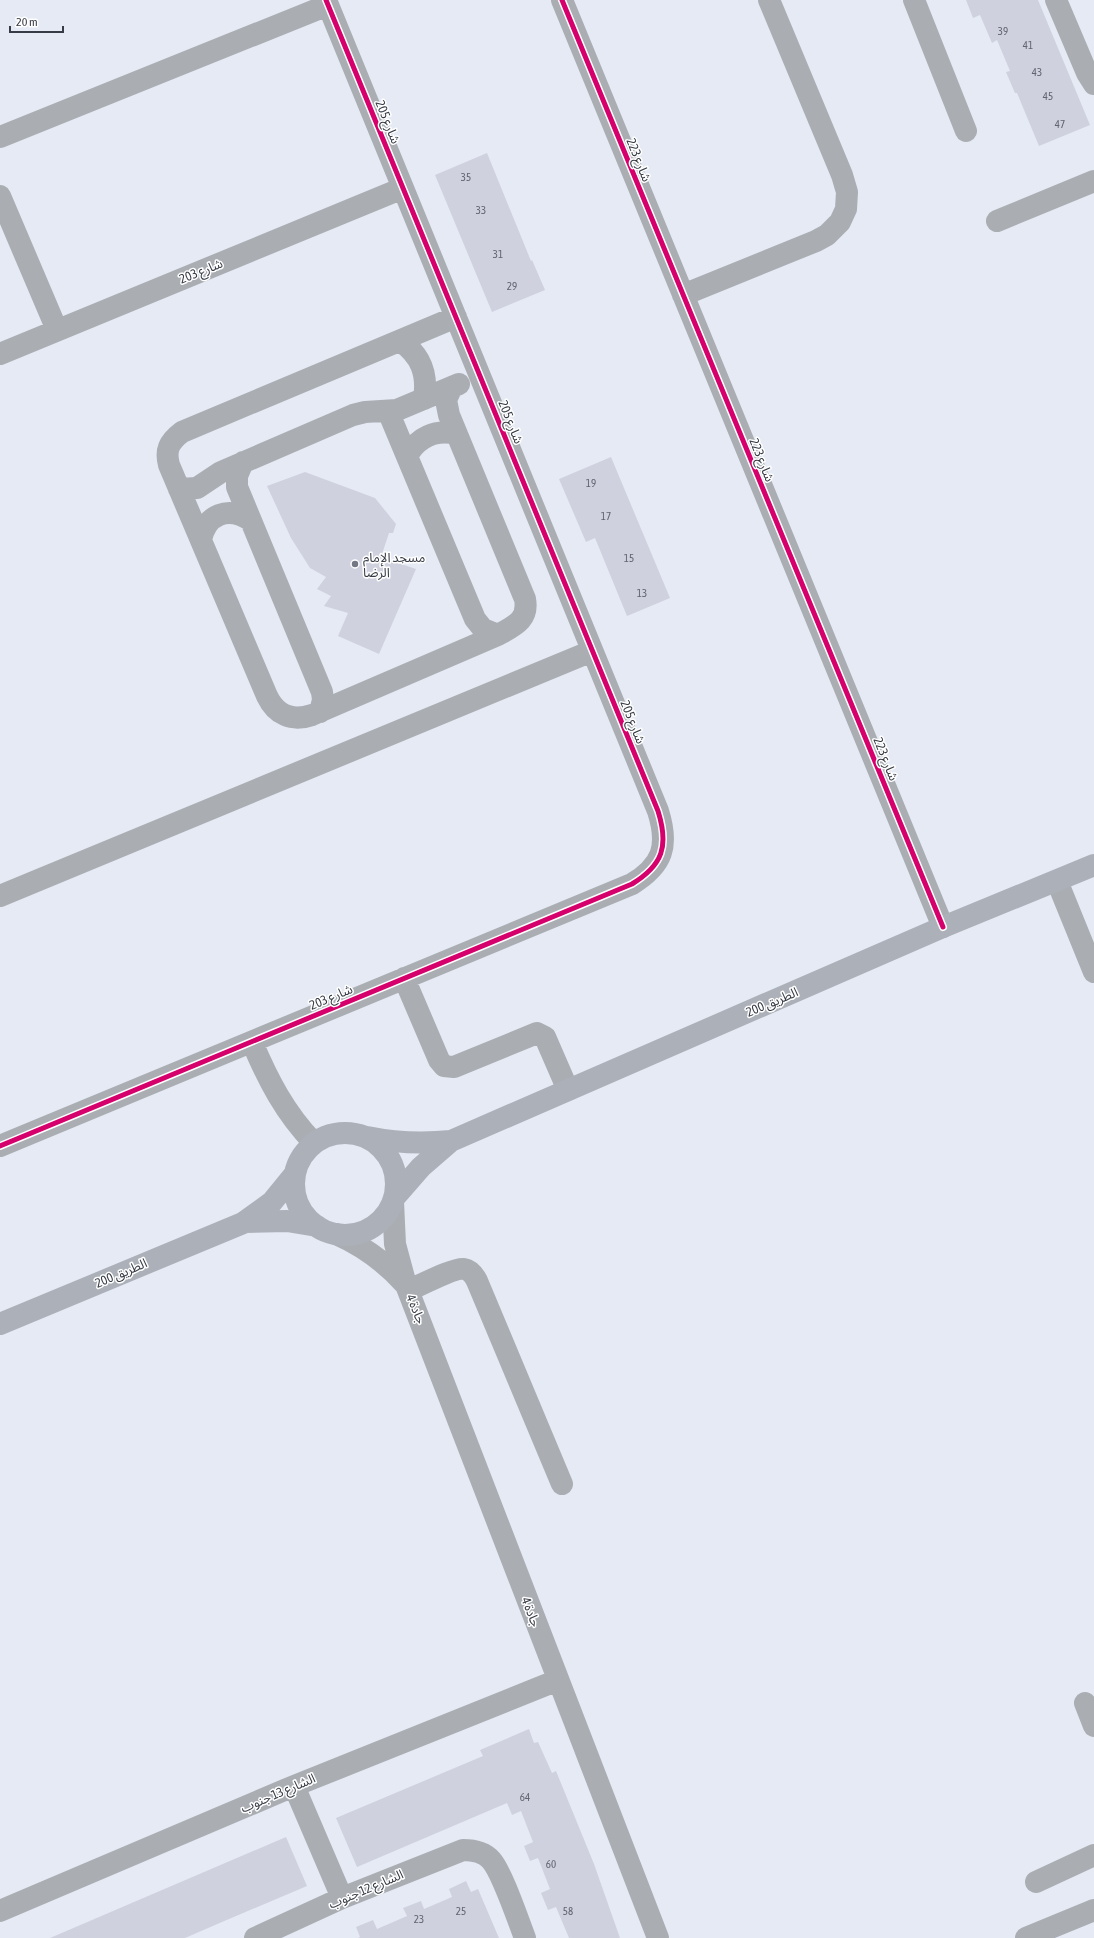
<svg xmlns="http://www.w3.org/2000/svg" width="1094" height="1938" viewBox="0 0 1094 1938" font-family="'Asap Condensed','Noto Sans Arabic',sans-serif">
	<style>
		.building { fill: #d0d1df }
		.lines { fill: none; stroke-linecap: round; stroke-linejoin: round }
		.minor { stroke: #aaaeb3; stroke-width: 22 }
		.major { stroke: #acb0b8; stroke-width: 22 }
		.cycleway-casing { stroke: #fff; stroke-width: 8 }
		.cycleway { stroke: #d6006c; stroke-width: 5 }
		.poi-dot { fill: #737883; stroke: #fff; stroke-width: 1.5 }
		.labels { text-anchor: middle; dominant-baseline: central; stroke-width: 3; stroke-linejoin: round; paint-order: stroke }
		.number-label { font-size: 11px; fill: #616570 }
		.street-label { font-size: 13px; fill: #363b45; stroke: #fff }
		.poi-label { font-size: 13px; fill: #363b45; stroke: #fff; text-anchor: start }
	</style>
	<rect width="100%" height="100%" fill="#e5eaf5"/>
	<path class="building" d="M966,0H1038L1090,125L1039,146L1017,93H1015L1006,72L1010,71L997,40L992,43L980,15L973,18Z
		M487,153L531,261L532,260L545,290L492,312L435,175Z
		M611,457L670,598L627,616L595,538L586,542L559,479Z
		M305,472L375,498L396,524L393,533H389L381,557L416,569L379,654L338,636L348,613L324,606L331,596L317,589L326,577L310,568L291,538L267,486Z
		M529,1729L534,1743L538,1742L552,1773L556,1771L594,1864L620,1938H569L556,1907L548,1910L541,1893L550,1889L538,1858L530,1861L524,1846L533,1842L521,1811L512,1815L507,1803L357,1867L336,1818L483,1756L480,1750Z
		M286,1837L307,1886L222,1922L185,1938H50Z
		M466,1881L471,1892L478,1889L499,1938H358L360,1937L356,1927L373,1920L377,1929L407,1916L403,1908L421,1901L424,1909L452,1897L449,1889Z"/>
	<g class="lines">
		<path class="minor" d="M562,0L943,927
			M914,0L966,131
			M1056,0L1087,73L1094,84
			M0,137L328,5
			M0,196L57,330
			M997,221L1094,181
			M683,295L816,241L827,235L840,222L846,209L847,192L842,175L769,0
			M400,341C421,355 428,374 424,399
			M0,354L403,188
			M452,387L446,400L449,415L525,599C529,620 514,626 498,635L312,715C292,722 276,715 267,696L169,465C165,450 169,442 182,432L456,317
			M388,411L475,619L483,629L498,635
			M407,456C418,437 435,429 457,434
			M243,462L237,476V487L322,692L323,700L320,712
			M179,489L197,488L221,472L353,415L365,412L397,410L459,384
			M201,540C206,514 228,506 250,520
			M1057,881L1094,972
			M0,896L592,651
			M404,978L439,1060L444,1066L454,1067L537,1033L545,1037L568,1090
			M252,1042C268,1080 285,1113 314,1143
			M0,1146L632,884C663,865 669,846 658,811L326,0
			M393,1202L395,1244L406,1285L658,1938
			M336,1234C363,1246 384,1261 404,1283
			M409,1290C419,1286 455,1267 464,1269C470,1270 474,1275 477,1281L562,1484
			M1085,1703L1094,1726
			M294,1786L342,1898
			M1036,1882L1094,1855
			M0,1911L294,1786L558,1680
			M255,1938L342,1898L463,1850C474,1850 484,1852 491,1860C502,1872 518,1920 525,1938
			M1026,1938L1094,1910"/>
		<path class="major" d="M294 1184a51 51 0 1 1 102 0a51 51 0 1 1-102 0Z
			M367,1137C396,1143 422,1144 451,1141
			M394,1198L421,1167L451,1141L943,927L1094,865
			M244,1222L287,1221L317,1226
			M0,1324L243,1223L272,1202L294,1175"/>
		<defs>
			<path id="cycleway" d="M562,0L943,927
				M0,1146L632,884C663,865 669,846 658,811L326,0"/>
		</defs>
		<use href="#cycleway" class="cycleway-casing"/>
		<use href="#cycleway" class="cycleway"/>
	</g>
	<circle class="poi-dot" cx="355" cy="564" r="4"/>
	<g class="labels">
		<g class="number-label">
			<text x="1003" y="31">39</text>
			<text x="1028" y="45">41</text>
			<text x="1037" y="72">43</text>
			<text x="1048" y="96">45</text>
			<text x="1060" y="124">47</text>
			<text x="466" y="177">35</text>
			<text x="481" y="210">33</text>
			<text x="498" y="254">31</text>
			<text x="512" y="286">29</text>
			<text x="591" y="483">19</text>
			<text x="606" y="516">17</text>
			<text x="629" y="558">15</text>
			<text x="642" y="593">13</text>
			<text x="525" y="1797">64</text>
			<text x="551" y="1864">60</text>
			<text x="461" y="1911">25</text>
			<text x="568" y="1911">58</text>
			<text x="419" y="1919">23</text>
		</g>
		<g class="street-label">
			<text transform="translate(388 122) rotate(68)">شارع 205</text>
			<text transform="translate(639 160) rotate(68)">شارع 223</text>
			<text transform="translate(201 271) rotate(-22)">شارع 203</text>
			<text transform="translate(511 422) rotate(68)">شارع 205</text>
			<text transform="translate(762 460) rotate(68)">شارع 223</text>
			<text transform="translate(633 722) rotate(68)">شارع 205</text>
			<text transform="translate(886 759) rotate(68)">شارع 223</text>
			<text transform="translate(331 997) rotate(-23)">شارع 203</text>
			<text transform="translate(772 1002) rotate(-23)">الطريق 200</text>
			<text transform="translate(121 1273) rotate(-23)">الطريق 200</text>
			<text transform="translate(416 1309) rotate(68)">جادة 4</text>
			<text transform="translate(531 1612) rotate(69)">جادة 4</text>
			<text transform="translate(278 1793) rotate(-23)">الشارع 13 جنوب</text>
			<text transform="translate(366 1889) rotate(-23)">الشارع 12 جنوب</text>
		</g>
		<g class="poi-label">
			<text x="363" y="557">مسجد الإمام<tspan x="363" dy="15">الرضا</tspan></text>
		</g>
	</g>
	<path d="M10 26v6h53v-6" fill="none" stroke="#363b45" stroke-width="2"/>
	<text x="16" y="26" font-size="12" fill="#363b45" stroke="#ffffff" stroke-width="3" paint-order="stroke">20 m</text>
</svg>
